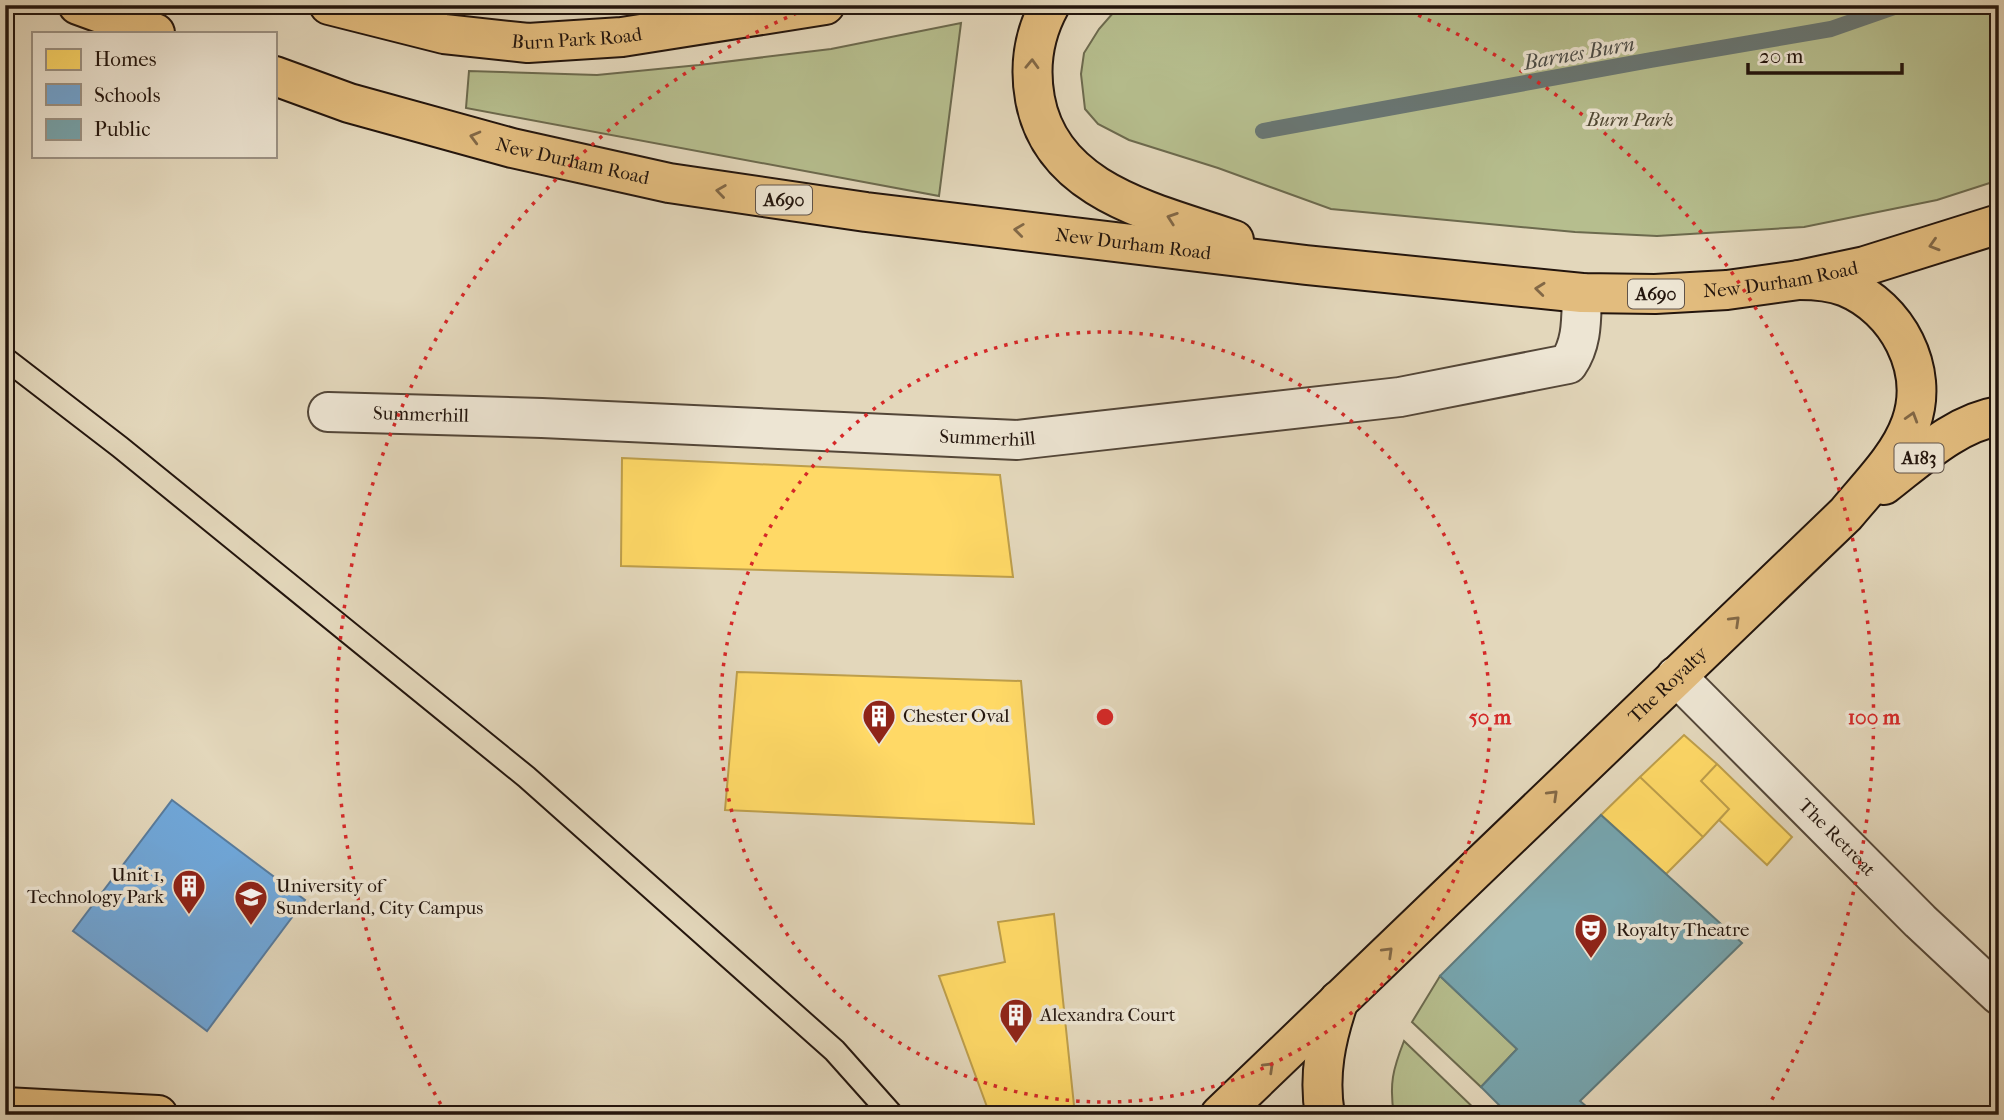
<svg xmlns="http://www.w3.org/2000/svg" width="2004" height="1120" viewBox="0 0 2004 1120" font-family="'IM FELL French Canon',serif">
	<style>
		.green { fill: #b6be8e; stroke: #6c6a4e; stroke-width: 2 }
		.homes { fill: #ffd966; stroke: #bd9e4b; stroke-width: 2 }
		.schools { fill: #6fa8dc; stroke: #587c9e; stroke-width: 2 }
		.public { fill: #76a5af; stroke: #5d7a7e; stroke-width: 2 }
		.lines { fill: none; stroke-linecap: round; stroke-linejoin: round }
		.stream { stroke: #697774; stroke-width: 16 }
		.street-casing { stroke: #534638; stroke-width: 42 }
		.primary-casing { stroke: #23150d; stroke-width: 42 }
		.highway-casing { stroke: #23150d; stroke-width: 42 }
		.street { stroke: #ede5d3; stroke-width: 38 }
		.primary { stroke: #e2bc7e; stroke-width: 38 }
		.highway { stroke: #e2bc7e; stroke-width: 38 }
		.tram { stroke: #23150d; stroke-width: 2 }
		.oneway { stroke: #826846 }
		.ring { fill: none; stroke: #d62828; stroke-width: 3.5; stroke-dasharray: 3.5 7 }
		.labels { text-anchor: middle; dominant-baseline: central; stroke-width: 7; stroke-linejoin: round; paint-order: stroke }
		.shield { fill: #ede5d3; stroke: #605348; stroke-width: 2 }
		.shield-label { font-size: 18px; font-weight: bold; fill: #23150d }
		.street-label { font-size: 19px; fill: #23150d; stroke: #ede5d3 }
		.park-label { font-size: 19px; font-style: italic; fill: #4f4834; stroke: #ede5d3 }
		.poi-label { font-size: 19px; fill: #23150d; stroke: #ede5d3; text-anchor: start }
		.water-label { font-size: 21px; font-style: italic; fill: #4c4e49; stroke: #ede5d3 }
		.centre { fill: #d62828; stroke: #ede5d3; stroke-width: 3.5 }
		.ring-label { font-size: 21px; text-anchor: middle; font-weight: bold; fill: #d62828; stroke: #ede5d3; stroke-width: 7; stroke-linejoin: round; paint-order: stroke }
	</style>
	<rect width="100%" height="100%" fill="#e3d7bb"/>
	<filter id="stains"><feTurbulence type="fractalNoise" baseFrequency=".00286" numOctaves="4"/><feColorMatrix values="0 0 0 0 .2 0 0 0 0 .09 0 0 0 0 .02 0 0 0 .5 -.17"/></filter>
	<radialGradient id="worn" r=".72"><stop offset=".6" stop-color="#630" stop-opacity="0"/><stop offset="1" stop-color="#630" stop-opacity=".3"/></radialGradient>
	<path class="green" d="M1120,5H1999V180L1937,200L1804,227L1657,236L1575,232L1331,209L1218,168L1129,140L1098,124L1085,109L1081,74L1084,53L1099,29Z
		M961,23L939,196L466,108L469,71L597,75L699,65L831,49Z
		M1440,976L1517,1049L1481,1087L1412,1022Z
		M1404,1041L1481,1115H1394C1389,1084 1393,1069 1404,1041Z"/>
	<path class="homes" d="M622,458L1000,475L1013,577L621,566Z
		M737,672L1021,681L1034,824L725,810Z
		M1684,735L1717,764L1701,781L1729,809L1703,837L1640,777Z
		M1717,764L1792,837L1767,865L1719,820L1729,809L1701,781Z
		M1640,777L1703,837L1666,874L1601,815Z
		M1054,914L1075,1115H990L939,976L1005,962L998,922Z"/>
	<path class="schools" d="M172,800L305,900L207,1031L73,931Z"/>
	<path class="public" d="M1601,815L1742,943L1580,1101L1593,1112L1590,1115H1509L1481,1087L1517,1049L1440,976Z"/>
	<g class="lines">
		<path class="stream" d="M1263,131L1651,60L1831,29L1900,5"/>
		<defs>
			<g id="street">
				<path id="s1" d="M328,412L542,418L1017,440L1400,397L1568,364C1583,342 1581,318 1582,293"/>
				<path id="s2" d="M1676,676L1920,921L1999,995"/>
			</g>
			<g id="primary">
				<path d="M1884,485C1918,459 1955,423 1999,416"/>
				<path d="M5,1107L158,1115"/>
				<path id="s3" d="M1220,1115L1846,514C1869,486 1899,457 1911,423C1930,369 1897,308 1846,287C1831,281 1815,280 1799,280"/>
				<path d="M1325,1115C1318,1075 1326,1038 1339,1000"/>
			</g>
			<g id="highway">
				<path d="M78,5L155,33"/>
				<path id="s4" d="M329,5L444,34L528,43L622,37L825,5"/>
				<path d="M1050,5C1034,34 1029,66 1035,99C1052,193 1157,213 1234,240"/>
				<path id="s5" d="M275,76L349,103L512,148L669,183L866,212L1306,265L1582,293L1655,294L1727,290L1799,280L1865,266L1999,224"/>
			</g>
		</defs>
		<use href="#street" class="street-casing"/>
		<use href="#primary" class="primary-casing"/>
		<use href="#highway" class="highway-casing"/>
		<use href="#street" class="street"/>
		<use href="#primary" class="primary"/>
		<use href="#highway" class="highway"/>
		<path class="tram" d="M5,344L127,438L534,768L843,1042L908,1115
			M5,373L113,456L519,786L826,1059L876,1115"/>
	</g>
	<defs><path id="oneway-chevron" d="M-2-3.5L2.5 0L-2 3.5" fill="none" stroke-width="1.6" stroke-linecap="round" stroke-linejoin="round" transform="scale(1.75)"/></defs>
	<g class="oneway">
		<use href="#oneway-chevron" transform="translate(1032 64) rotate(-88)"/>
		<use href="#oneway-chevron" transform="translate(475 137) rotate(-165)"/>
		<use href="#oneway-chevron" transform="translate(721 191) rotate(-172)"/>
		<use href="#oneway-chevron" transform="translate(1172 218) rotate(-161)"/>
		<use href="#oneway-chevron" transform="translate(1019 230) rotate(-173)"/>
		<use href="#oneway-chevron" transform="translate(1934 245) rotate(163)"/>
		<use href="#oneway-chevron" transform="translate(1540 289) rotate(-174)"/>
		<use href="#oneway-chevron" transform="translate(1912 417) rotate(-73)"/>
		<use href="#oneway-chevron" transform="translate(1735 621) rotate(-44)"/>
		<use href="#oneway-chevron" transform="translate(1553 795) rotate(-44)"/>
		<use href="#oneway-chevron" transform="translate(1388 952) rotate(-44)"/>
		<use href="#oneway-chevron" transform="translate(1269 1067) rotate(-44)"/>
	</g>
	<g class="ring">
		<circle cx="1105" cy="717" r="385"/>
		<path d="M446 1113A769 769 0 0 1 811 7M1399 7A769 769 0 0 1 1764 1113"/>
	</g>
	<defs>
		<symbol id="building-pin" viewBox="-11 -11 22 30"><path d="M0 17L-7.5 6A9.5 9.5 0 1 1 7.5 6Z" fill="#8f2418" stroke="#ede5d3"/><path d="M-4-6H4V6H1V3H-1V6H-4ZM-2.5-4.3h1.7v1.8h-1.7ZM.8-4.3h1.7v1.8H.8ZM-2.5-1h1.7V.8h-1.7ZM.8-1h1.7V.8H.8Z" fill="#fff"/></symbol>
		<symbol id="university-pin" viewBox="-11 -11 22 30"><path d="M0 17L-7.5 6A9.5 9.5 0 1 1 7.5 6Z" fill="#8f2418" stroke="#ede5d3"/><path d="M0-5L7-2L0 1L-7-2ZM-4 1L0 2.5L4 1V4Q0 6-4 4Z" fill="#fff"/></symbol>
		<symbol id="theatre-pin" viewBox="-11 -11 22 30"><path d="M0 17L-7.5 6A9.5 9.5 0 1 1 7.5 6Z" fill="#8f2418" stroke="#ede5d3"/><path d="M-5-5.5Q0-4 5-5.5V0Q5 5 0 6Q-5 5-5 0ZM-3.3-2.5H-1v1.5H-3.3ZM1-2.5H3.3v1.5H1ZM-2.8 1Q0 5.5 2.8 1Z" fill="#fff"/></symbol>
	</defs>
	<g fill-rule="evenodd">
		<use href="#building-pin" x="860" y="697" width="38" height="52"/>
		<use href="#building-pin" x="170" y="867" width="38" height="52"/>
		<use href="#university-pin" x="232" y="878" width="38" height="52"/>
		<use href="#theatre-pin" x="1572" y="911" width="38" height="52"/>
		<use href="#building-pin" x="997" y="996" width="38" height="52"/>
	</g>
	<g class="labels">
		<g class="shield">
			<rect x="756" y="185.5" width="56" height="29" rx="5"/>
			<rect x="1628" y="279.5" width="56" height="29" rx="5"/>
			<rect x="1894.5" y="443.5" width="49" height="29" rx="5"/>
		</g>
		<g class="shield-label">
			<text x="784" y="200">A690</text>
			<text x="1656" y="294">A690</text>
			<text x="1919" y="458">A183</text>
		</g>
		<g class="street-label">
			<text stroke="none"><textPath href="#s4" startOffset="252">Burn Park Road</textPath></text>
			<text stroke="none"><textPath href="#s5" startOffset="310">New Durham Road</textPath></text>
			<text stroke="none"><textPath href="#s5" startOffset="877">New Durham Road</textPath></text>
			<text stroke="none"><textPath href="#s5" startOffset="1528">New Durham Road</textPath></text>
			<text stroke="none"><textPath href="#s1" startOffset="93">Summerhill</textPath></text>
			<text stroke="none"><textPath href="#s1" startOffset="660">Summerhill</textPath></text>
			<text stroke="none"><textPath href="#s3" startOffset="621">The Royalty</textPath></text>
			<text stroke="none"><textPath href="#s2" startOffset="228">The Retreat</textPath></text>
		</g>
		<g class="park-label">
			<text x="1630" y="120">Burn Park</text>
		</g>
		<g class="poi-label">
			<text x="903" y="716">Chester Oval</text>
			<text x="164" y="875" text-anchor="end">Unit 1,<tspan x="164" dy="22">Technology Park</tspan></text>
			<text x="276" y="886">University of<tspan x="276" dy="22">Sunderland, City Campus</tspan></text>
			<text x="1616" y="930">Royalty Theatre</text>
			<text x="1040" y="1015">Alexandra Court</text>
		</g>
		<g class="water-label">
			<text transform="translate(1579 53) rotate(-10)">Barnes Burn</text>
		</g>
	</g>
	<circle cx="1105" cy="717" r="10" class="centre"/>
	<g class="ring-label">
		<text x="1490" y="724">50 m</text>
		<text x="1874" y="724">100 m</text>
	</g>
	<rect width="2004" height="1120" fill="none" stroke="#e3d7bb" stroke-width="28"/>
	<rect x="7" y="7" width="1990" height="1106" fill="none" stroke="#23150d" stroke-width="3.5"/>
	<rect x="14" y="14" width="1976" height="1092" fill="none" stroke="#23150d" stroke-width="2"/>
	<rect x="32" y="32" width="245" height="126" fill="#ede5d3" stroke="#9c9284" stroke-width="2"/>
	<rect x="46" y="49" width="35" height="21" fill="#ffd966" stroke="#9c9284" stroke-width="2"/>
	<text x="94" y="66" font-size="21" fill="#23150d">Homes</text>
	<rect x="46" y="84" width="35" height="21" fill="#6fa8dc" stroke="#9c9284" stroke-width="2"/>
	<text x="94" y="102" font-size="21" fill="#23150d">Schools</text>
	<rect x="46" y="119" width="35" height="21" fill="#76a5af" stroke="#9c9284" stroke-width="2"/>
	<text x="94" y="136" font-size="21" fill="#23150d">Public</text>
	<path d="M1748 63v10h154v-10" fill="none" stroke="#23150d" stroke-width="3.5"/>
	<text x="1759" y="63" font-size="21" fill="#23150d" stroke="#ede5d3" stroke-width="5" paint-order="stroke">20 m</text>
	<rect width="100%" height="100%" filter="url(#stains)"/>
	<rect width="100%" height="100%" fill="url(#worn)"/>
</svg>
